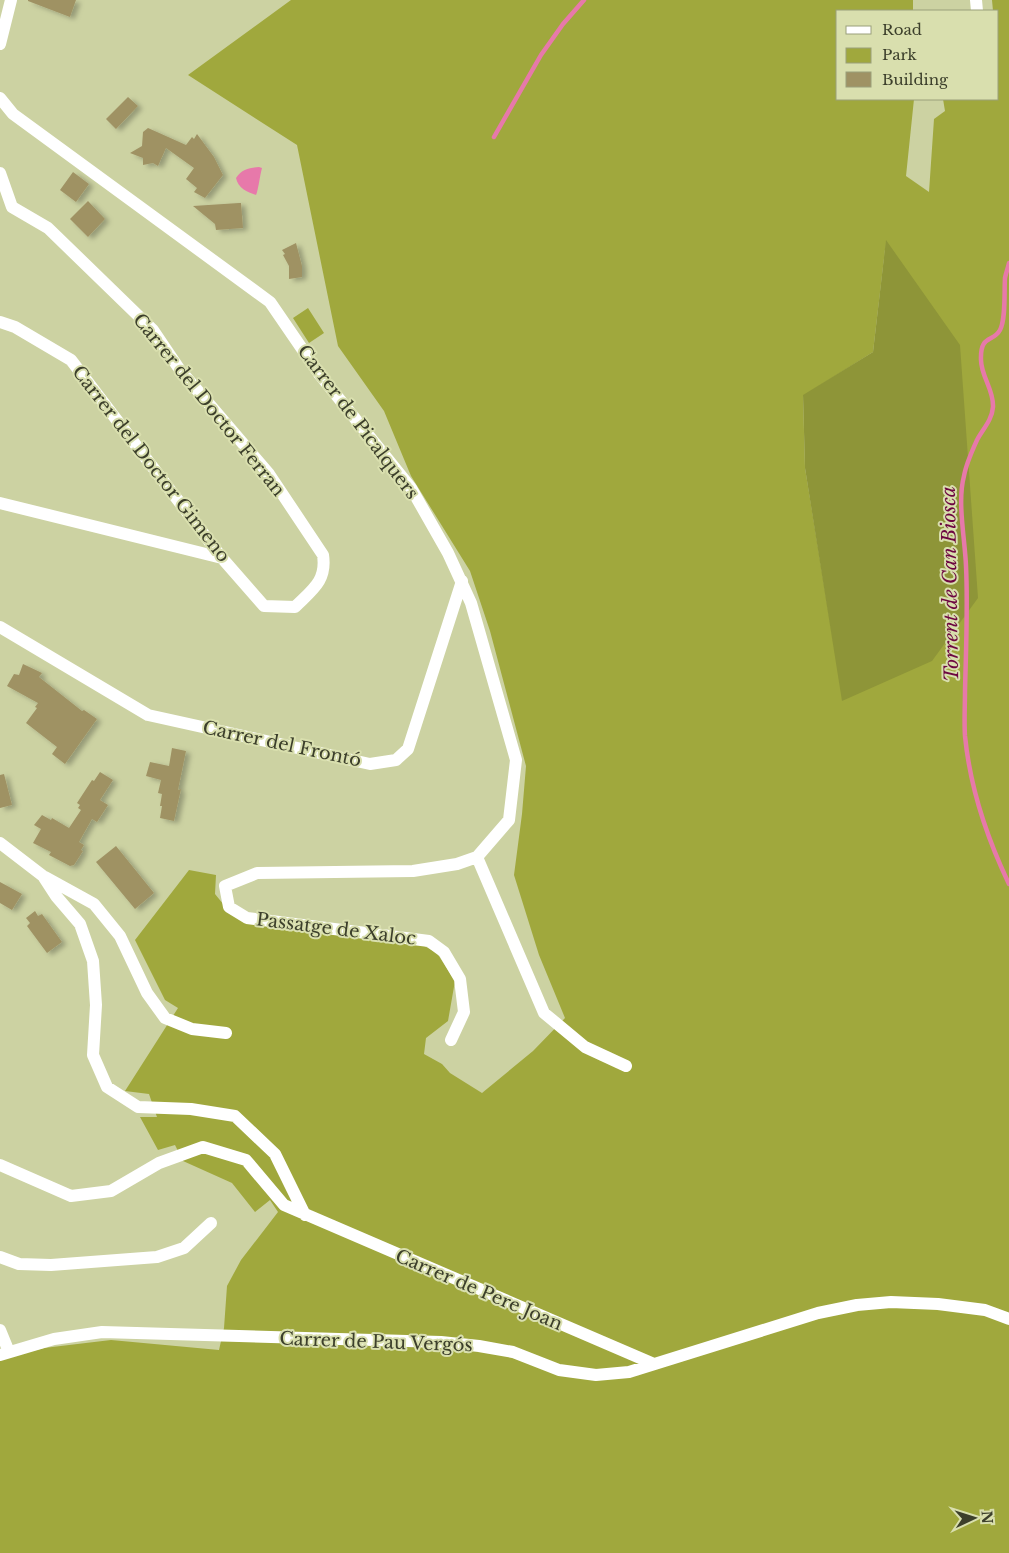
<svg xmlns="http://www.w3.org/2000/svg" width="1009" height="1553" viewBox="0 0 1009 1553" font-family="'Libre Baskerville',serif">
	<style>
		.green { fill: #a0a83d; fill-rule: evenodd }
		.forest { fill: #8e9538 }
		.water { fill: #e779aa }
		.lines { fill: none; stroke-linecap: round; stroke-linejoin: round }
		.stream { stroke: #e779aa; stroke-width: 4.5 }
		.building { fill: #9f9264; filter: url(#shadow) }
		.minor { stroke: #fff; stroke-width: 12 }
		.labels { text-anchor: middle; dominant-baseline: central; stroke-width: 4; stroke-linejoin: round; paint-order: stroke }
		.street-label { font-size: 18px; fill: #3c3f2b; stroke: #d9dfae }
		.water-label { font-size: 19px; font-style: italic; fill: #6d0641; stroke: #d9dfae }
	</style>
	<defs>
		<filter id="shadow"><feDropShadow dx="4.5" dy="2.5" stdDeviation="2.5" flood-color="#0004"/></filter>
	</defs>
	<rect width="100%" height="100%" fill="#ccd2a2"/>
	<path class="green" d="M291,0H913V11H838V99H914L906,176L929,192L934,119L945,111L943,99H998V11H993L992,0H1009V1553H0V1359L44,1348L111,1340L219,1350L224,1328L227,1286L241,1260L278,1212L270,1200L255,1212L232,1183L183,1161L175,1145L158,1150L140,1117H157L149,1094L125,1091L178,1008L165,1000L135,940L189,870L216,875L215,894L232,915L419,943L437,953L455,981L448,1021L426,1038L424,1054L442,1064L450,1073L482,1093L533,1051L565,1018L539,955L514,875L522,814L526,766L490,631L470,571L411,476L384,411L338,346L297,145L188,75ZM886,241L843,701L805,468L803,396L873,352Z
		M308,308L324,333L309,343L293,318Z"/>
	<path class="forest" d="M886,240L960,345L978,598L932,661L842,701L805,468L803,395L873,352Z"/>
	<path class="water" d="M259,167L262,168C260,175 258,191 256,195C247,192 238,188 236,178C242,169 249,168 259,167Z"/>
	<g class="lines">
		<path class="stream" d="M494,137L541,55L563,24L584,0
			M1009,263C1008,268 1006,273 1005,278C1004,292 1006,319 1000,330C993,343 980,334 981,360C981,376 994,390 993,407C992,420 983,429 977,440C972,451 966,464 964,476C957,502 965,539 966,566C968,607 966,649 965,691C965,706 964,721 965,736C970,787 987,838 1009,884"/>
	</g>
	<path class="building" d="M28,0H76L70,17L28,1Z
		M128,97L138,106L116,129L106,119Z
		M148,128L186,145L192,137L194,139L197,134L214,157L223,175L205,198L194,192L197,188L186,179L194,168L166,148L158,166L153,163L143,165V158L130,153L142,146L143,132Z
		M73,172L89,184L76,202L60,190Z
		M88,201L105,219L88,237L70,219Z
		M239,203H241L243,228L216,230L215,224L193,206Z
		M296,243L302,266V277L289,279V266L283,255L285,254L282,250Z
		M23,664L42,673L39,677L82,711L84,710L97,719L65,764L52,754L57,747L26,723L37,708L35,707L38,703L7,686L14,674L19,675Z
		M172,748L186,751L178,790L181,789L174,821L160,818L162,806H160L162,794L158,793L161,780L146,776L150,762L169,766Z
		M100,772L113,780L100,800L108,805L97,822L92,819L79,842L84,845L81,850L83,851L74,865L70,866L49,855L51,852L33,843L41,829L34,825L42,815L51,820L52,818L69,828L81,810L78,808L80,805L77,803L92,780L94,781Z
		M4,774L12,805L0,808V775Z
		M116,846L154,893L135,909L96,862Z
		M0,882L22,894L12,910L0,903Z
		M35,911L38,916L42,914L62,942L47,953L27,926L30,923L26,918Z"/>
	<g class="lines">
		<path class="minor" d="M976,0L977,11
			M0,44L11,0
			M0,98L13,114L270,302L320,375L411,488L448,553L471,603L516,760L509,820L477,857L457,864L413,871L257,873L225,886L229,907L247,918L429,941L444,952L460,979L464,1012L451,1040
			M0,173L12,207
			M0,322L15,327L71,360L222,558L264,606L295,607C312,590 327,581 323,555L269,474L180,370L153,330L48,228L12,207
			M0,503L222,558
			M0,627L148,715L370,764L396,760L408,749L462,581
			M0,843L43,876L56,896L80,924L93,961L96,1005L93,1055L107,1087L138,1107L191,1109L235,1116L275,1154L305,1215
			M477,857L544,1013L585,1047L626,1066
			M45,877L94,904L120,936L147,993L165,1018L192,1029L226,1033
			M0,1165L71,1196L111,1191L159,1163L203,1147L246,1160L284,1205L654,1364
			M0,1257L19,1264L51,1265L157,1257L184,1248L211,1223
			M0,1330L9,1352
			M0,1355L54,1339L102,1332L441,1342L479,1346L513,1352L559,1370L596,1375L629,1372L818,1313L857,1305L891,1302L938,1304L985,1310L1009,1319"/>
	</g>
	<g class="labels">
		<g class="street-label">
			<text transform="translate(209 405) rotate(51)">Carrer del Doctor Ferran</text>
			<text transform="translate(358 422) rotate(53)">Carrer de Picalquers</text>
			<text transform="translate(151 464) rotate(52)">Carrer del Doctor Gimeno</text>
			<text transform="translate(282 744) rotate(12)">Carrer del Frontó</text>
			<text transform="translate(336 929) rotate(7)">Passatge de Xaloc</text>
			<text transform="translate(479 1290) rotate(23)">Carrer de Pere Joan</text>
			<text transform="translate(376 1342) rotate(2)">Carrer de Pau Vergós</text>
		</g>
		<g class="water-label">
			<text transform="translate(950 584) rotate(-91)">Torrent de Can Biosca</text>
		</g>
	</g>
	<rect x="836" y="10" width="162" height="90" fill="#d9dfae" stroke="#9a9f7a"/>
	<rect x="846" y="26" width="25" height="8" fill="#ffffff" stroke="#9a9f7a"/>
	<text x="882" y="35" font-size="15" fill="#3c3f2b">Road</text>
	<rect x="846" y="48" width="25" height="15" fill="#a0a83d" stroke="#9a9f7a"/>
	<text x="882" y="60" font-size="15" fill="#3c3f2b">Park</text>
	<rect x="846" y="72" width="25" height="15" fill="#9f9264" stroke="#9a9f7a"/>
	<text x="882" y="85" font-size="15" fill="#3c3f2b">Building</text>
	<g transform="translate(974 1518) rotate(86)" stroke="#d9dfae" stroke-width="4" paint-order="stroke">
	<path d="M0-4L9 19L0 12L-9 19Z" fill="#3c3f2b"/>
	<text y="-8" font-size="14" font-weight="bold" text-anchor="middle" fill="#3c3f2b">N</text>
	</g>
</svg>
